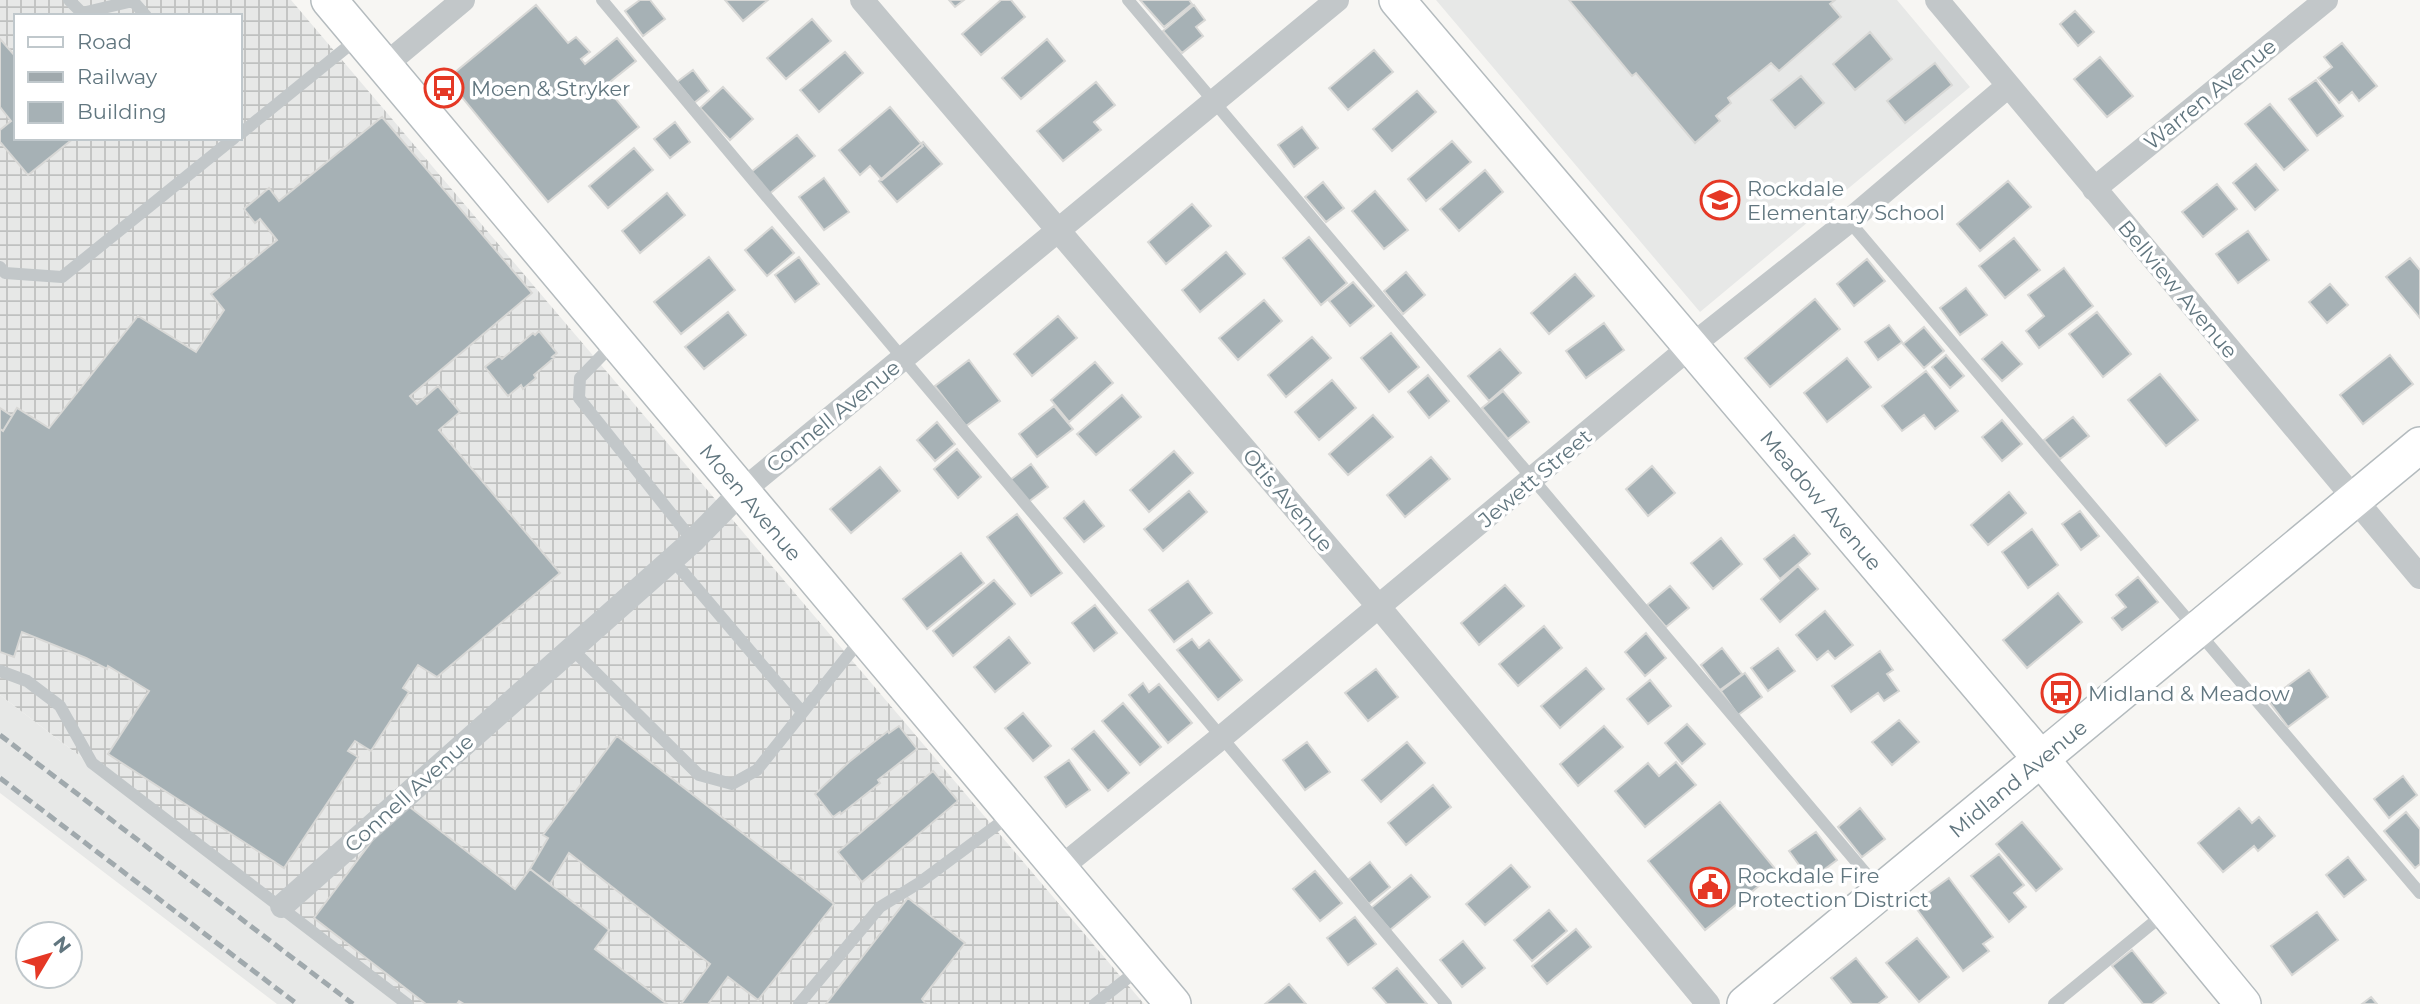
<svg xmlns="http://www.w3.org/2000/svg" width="2420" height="1004" viewBox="0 0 2420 1004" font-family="Montserrat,sans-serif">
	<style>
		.built { fill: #e7e8e7 }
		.industrial { fill: url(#industrial-grid); fill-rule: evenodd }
		.building { fill: #a6b1b5; stroke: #d8d8d6; stroke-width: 2 }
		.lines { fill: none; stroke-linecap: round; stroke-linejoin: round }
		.secondary-casing { stroke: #b4bbbe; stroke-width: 38 }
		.lane { stroke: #c2c7c9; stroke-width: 12 }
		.street { stroke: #c2c7c9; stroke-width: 24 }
		.secondary { stroke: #fff; stroke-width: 35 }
		.rail { stroke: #a0a9ad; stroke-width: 5; stroke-dasharray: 10 5; stroke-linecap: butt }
		.labels { text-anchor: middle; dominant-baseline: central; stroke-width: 7; stroke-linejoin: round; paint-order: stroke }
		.poi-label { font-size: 21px; fill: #61767f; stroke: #fff; text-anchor: start }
		.street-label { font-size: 21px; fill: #61767f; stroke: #fff }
	</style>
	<defs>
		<pattern id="industrial-grid" width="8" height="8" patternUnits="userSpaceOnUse" patternTransform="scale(1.75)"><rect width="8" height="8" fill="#e7e8e7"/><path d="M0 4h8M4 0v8" fill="none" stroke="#bfc1c0"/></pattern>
	</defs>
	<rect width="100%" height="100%" fill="#f7f6f3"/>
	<path class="built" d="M1436,0H1897L1970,87L1700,312Z
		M0,695L404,1004H277L0,793Z"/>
	<path class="industrial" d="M0,0H291L1144,1004H405L0,695ZM16,16H240V138H16Z"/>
	<path class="building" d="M640,0H650L665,19L643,36L625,11Z
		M725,0H768L743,21Z
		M949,0H964L955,7Z
		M1001,0H1011L1025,17L981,55L962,34Z
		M1140,0H1189L1192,4L1164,27Z
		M1569,0H1835L1830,4L1841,17L1779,71L1771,63L1728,98L1731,103L1716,116L1720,121L1695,143L1636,73L1632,76Z
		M536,5L568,43L576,37L590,52L581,59L585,64L617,38L636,61L605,86L639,127L548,202L447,79Z
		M1194,5L1205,20L1196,27L1203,36L1182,53L1163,31Z
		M2075,11L2094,32L2078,46L2060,24Z
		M812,19L831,41L786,79L767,58Z
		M1870,32L1892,59L1855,90L1833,64Z
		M0,39L16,57V138H74L28,175L0,142V130L11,121L0,107Z
		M1047,39L1065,61L1021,99L1002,78Z
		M2342,43L2377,86L2359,101L2352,92L2339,103L2318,78L2332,67L2324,57Z
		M1374,50L1393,72L1348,110L1329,88Z
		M845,52L863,73L819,112L800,90Z
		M2100,57L2133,96L2107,117L2074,79Z
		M1935,63L1952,85L1905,123L1887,101Z
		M693,70L709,91L694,103L677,82Z
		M1801,76L1824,103L1795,128L1771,100Z
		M2316,80L2343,116L2317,136L2289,99Z
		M1096,82L1115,105L1094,122L1101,130L1063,161L1037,131Z
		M723,87L753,119L730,140L700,108Z
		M1417,91L1436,112L1392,151L1373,129Z
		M2270,104L2308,150L2284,170L2245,124Z
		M890,107L923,146L882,180L870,166L860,175L839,150Z
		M382,117L532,293L410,396L417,404L438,386L460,412L439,430L560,573L437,677L418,665L403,688L409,692L371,751L355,741L348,751L358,757L284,868L108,754L149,691L108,666L107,669L86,658L22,632L14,657L0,652V429L3,431L17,408L49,428L138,316L196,352L224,310L211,294L277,240L260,219L255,223L244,209L269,188L279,201Z
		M675,122L690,142L670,158L654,139Z
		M1302,127L1318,148L1294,167L1278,145Z
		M797,135L815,156L768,195L750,173Z
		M1452,141L1471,162L1426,201L1408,179Z
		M923,142L942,164L897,202L879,181Z
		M634,148L653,170L608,208L589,186Z
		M2256,164L2278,190L2255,210L2233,183Z
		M1485,170L1503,192L1459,231L1440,209Z
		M824,178L849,212L824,230L799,197Z
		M2008,181L2031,207L1980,251L1957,224Z
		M1323,182L1344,208L1326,222L1305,197Z
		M2217,184L2237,209L2203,237L2182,212Z
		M1375,191L1408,230L1384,249L1352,211Z
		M667,193L685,215L640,253L622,231Z
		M1192,204L1211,226L1166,264L1148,242Z
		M772,227L794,253L767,276L745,250Z
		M2248,231L2269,260L2238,283L2216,254Z
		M1309,237L1347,283L1321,305L1283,258Z
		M2014,238L2040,270L2005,298L1979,266Z
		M1226,252L1245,274L1200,312L1182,290Z
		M709,257L735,290L681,334L654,302Z
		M799,257L819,284L795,302L775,275Z
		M2410,258L2420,270V318L2386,277Z
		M1867,259L1885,281L1854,306L1837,284Z
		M2064,268L2093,306L2039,348L2026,331L2044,316L2028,295Z
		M1406,272L1425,295L1403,314L1384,291Z
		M1575,274L1594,296L1549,334L1531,313Z
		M1353,282L1374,306L1350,326L1329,301Z
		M2330,284L2348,305L2327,323L2309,302Z
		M1966,288L1987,315L1960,335L1940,308Z
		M1815,299L1840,329L1770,387L1745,358Z
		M1264,300L1282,321L1238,360L1219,338Z
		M728,312L746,335L704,369L685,347Z
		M2097,312L2131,354L2103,377L2069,334Z
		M1058,316L1077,338L1032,376L1014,354Z
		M1604,323L1624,350L1586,378L1566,351Z
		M1889,325L1902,342L1878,360L1865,342Z
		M1924,327L1944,351L1924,368L1903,344Z
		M539,331L557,353L552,357L554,358L534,375L536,378L523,389L521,385L508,396L485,367L499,356L502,359L533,333L535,335Z
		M1391,333L1419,367L1389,392L1361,358Z
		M1312,337L1331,358L1286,397L1268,375Z
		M2002,342L2022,364L2002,381L1982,359Z
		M1500,349L1521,373L1489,401L1468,376Z
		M1946,355L1964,376L1950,388L1932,367Z
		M2390,355L2413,384L2363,424L2340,395Z
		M1847,358L1871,387L1827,422L1804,393Z
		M969,360L1000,401L966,426L935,386Z
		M1095,362L1113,383L1069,422L1051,400Z
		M1926,371L1958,411L1935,429L1924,415L1902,431L1882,406Z
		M2160,374L2198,420L2166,446L2128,400Z
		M1428,375L1449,401L1429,418L1408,392Z
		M1332,380L1356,408L1319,440L1295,412Z
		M1503,391L1529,422L1508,439L1482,408Z
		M1122,395L1141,417L1096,455L1077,434Z
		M1054,406L1073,429L1037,457L1019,434Z
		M0,408L12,416L3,431L0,429Z
		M1373,415L1393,437L1348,475L1329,454Z
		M2073,417L2089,436L2060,459L2044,440Z
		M2002,420L2022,444L2002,461L1982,437Z
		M937,422L955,444L935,461L917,440Z
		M957,449L981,477L958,498L934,469Z
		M1174,451L1193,473L1149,512L1130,490Z
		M1431,457L1450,479L1405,517L1387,495Z
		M1031,464L1048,487L1027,503L1010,480Z
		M1652,466L1675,493L1648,516L1626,489Z
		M880,467L900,491L851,533L830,509Z
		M1189,491L1207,512L1163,551L1144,529Z
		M2009,492L2026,513L1988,545L1971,525Z
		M1084,501L1104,526L1084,542L1064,518Z
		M2080,511L2099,536L2081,550L2062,524Z
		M1017,514L1062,573L1031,596L987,537Z
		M2032,529L2058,565L2028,588L2002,552Z
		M1794,535L1810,554L1780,579L1764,559Z
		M1721,538L1742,564L1713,589L1691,563Z
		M961,553L984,583L927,629L903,599Z
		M1798,566L1818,589L1780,622L1761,599Z
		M2138,577L2158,602L2122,630L2112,618L2126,607L2116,595Z
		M994,580L1015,604L953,656L933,631Z
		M1188,581L1212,613L1174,642L1149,610Z
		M1505,585L1524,606L1479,645L1461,623Z
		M1670,586L1689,608L1666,627L1647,605Z
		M2058,593L2082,622L2027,668L2003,640Z
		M1095,605L1117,633L1094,651L1072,623Z
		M1825,611L1853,645L1835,659L1828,651L1817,660L1796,635Z
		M1544,626L1562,648L1518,686L1499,664Z
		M1646,633L1666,658L1645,676L1625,652Z
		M1009,637L1030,663L995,692L974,667Z
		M1192,639L1199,648L1209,640L1242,680L1218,700L1177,650Z
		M1722,648L1742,674L1720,690L1701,665Z
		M1778,648L1795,671L1768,691L1751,668Z
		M1880,651L1893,670L1887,674L1899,691L1884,701L1878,693L1851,712L1832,686Z
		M1586,668L1604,689L1560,728L1541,706Z
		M1376,669L1398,697L1368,721L1345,693Z
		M2309,670L2328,697L2288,727L2268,700Z
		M1745,673L1762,697L1738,715L1721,691Z
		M1650,680L1671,706L1648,724L1627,699Z
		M1143,683L1149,692L1159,684L1192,723L1168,743L1129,695Z
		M1123,703L1161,747L1140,765L1102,721Z
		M1023,713L1051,746L1033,761L1005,728Z
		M1899,720L1919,742L1892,765L1872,742Z
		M1687,724L1705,744L1682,764L1665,743Z
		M899,726L917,749L878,780L880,783L841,814L840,812L833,817L815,794L849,762L888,731L889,733Z
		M1604,726L1623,747L1578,786L1560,764Z
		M1094,731L1129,773L1108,791L1072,749Z
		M617,736L834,904L758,1000L728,977L708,1004H681L710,964L569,853L550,884L530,869L548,838L543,835Z
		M1307,742L1330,772L1305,790L1283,760Z
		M1407,742L1425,763L1381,802L1362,780Z
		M1069,760L1090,790L1066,807L1045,777Z
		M1676,762L1696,785L1645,827L1615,791L1648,763L1659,776Z
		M933,771L958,801L862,882L838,852Z
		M2403,776L2417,795L2389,818L2374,799Z
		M1433,785L1451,807L1406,845L1388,823Z
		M402,801L515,889L530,869L609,930L595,949L667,1004H464L459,1001L457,1004H426L314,918Z
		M1720,802L1777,871L1705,930L1648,861Z
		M1860,808L1885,839L1862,857L1838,827Z
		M2239,808L2252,823L2259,817L2275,836L2258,851L2254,846L2223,872L2198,843Z
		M2406,812L2420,829V864L2415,868L2384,831Z
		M2022,822L2062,869L2036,891L1996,844Z
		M1816,832L1837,860L1810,880L1789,851Z
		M1999,854L2024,885L2014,893L2026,907L2009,922L1971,876Z
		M2348,857L2366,880L2344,897L2326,875Z
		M1370,862L1390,887L1369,904L1349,879Z
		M1511,865L1530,887L1485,925L1466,904Z
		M1315,871L1342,903L1320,921L1293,889Z
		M1411,875L1430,897L1390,930L1371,908Z
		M1949,878L1993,937L1983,944L1989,951L1963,971L1913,904Z
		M908,898L965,943L922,999L926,1004H826Z
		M1549,910L1567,931L1532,961L1514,940Z
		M2317,912L2338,940L2292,975L2271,946Z
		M1355,917L1376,944L1348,965L1327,938Z
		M1576,929L1591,947L1547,984L1532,966Z
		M1917,938L1949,977L1919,1002L1886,963Z
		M1463,941L1485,968L1462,987L1440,960Z
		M2132,950L2166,993L2152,1004H2143L2112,966Z
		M1856,958L1887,997L1878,1004H1852L1831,978Z
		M1397,968L1427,1004H1387L1373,988Z
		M1289,984L1306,1004H1265Z
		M2371,997L2377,1004H2362Z"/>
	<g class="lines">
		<defs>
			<g id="secondary">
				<path id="s1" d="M329,0L1173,1004"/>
				<path id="s2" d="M1397,0L2041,759L2243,1004"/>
				<path id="s3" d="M1745,1004L2420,445"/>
			</g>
		</defs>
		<use href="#secondary" class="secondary-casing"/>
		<path class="lane" d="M69,0L82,13L133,1L146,16
			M602,0C882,336 1167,668 1446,1004
			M1128,0L1880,890
			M240,134L357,39
			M1849,221L2420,893
			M0,267L5,273L62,277L234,138
			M615,342L580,378L579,398L693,541
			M672,559L802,712
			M571,648L699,775L732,784L757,770L861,639
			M0,671L27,681L60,706L92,763L407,1004
			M799,1004L880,907L919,883L1012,814
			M1095,1004L1139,969
			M2054,1004L2165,913"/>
		<path class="street" d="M862,0L1379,607L1708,1004
			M1937,0L2420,577
			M384,66L463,0
			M2094,189L2326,0
			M1059,869L1223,736L1690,347L1849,221L2008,86
			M282,906L693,541L741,492L1337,0"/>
		<use href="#secondary" class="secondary"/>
		<path class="rail" d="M0,735L353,1004
			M0,778L297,1004"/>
	</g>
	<defs>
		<symbol id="bus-ring" viewBox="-11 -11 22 22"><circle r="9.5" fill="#fff" stroke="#e53825" stroke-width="1.5"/><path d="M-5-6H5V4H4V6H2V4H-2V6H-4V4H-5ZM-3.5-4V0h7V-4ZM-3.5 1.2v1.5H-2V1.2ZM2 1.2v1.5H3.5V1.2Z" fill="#e53825"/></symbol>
		<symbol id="school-ring" viewBox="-11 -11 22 22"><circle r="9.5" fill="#fff" stroke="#e53825" stroke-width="1.5"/><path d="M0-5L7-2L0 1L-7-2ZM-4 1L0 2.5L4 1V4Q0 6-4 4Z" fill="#e53825"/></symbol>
		<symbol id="civic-ring" viewBox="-11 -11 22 22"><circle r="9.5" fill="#fff" stroke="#e53825" stroke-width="1.5"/><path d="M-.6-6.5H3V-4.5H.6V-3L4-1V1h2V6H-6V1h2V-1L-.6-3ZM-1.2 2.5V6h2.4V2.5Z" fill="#e53825"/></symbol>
	</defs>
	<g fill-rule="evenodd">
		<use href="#bus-ring" x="422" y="66" width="44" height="44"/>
		<use href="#school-ring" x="1698" y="178" width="44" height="44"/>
		<use href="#bus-ring" x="2039" y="671" width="44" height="44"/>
		<use href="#civic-ring" x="1688" y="865" width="44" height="44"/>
	</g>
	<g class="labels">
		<g class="poi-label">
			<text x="471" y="88">Moen &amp; Stryker</text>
			<text x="1747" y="188">Rockdale<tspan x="1747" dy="24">Elementary School</tspan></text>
			<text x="2088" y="693">Midland &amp; Meadow</text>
			<text x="1737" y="875">Rockdale Fire<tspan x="1737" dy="24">Protection District</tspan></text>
		</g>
		<g class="street-label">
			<text transform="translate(2210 94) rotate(-39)">Warren Avenue</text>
			<text transform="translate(2178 289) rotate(50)">Bellview Avenue</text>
			<text transform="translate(833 416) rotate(-39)">Connell Avenue</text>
			<text transform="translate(1535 478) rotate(-40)">Jewett Street</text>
			<text transform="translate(1288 500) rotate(50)">Otis Avenue</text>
			<text stroke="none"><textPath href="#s2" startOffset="656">Meadow Avenue</textPath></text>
			<text stroke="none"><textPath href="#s1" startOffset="656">Moen Avenue</textPath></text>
			<text stroke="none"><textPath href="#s3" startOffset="354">Midland Avenue</textPath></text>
			<text transform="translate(409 793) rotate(-42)">Connell Avenue</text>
		</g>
	</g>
	<rect x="14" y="14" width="228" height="126" fill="#ffffff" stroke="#c0c8cc" stroke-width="2"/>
	<rect x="28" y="37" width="35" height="10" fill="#ffffff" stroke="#c0c8cc" stroke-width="2"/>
	<text x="77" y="49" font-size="21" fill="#61767f">Road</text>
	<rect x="28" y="72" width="35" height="10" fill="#a0a9ad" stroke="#c0c8cc" stroke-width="2"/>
	<text x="77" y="84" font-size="21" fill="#61767f">Railway</text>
	<rect x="28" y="102" width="35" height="21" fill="#a6b1b5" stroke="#c0c8cc" stroke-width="2"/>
	<text x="77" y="119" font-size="21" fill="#61767f">Building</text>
	<g transform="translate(49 955) rotate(52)"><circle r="33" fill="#ffffff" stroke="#c0c8cc" stroke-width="2"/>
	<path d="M0-5L12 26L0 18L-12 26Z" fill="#e53825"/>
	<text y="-10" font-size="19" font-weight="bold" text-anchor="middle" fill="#61767f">N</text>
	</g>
</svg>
